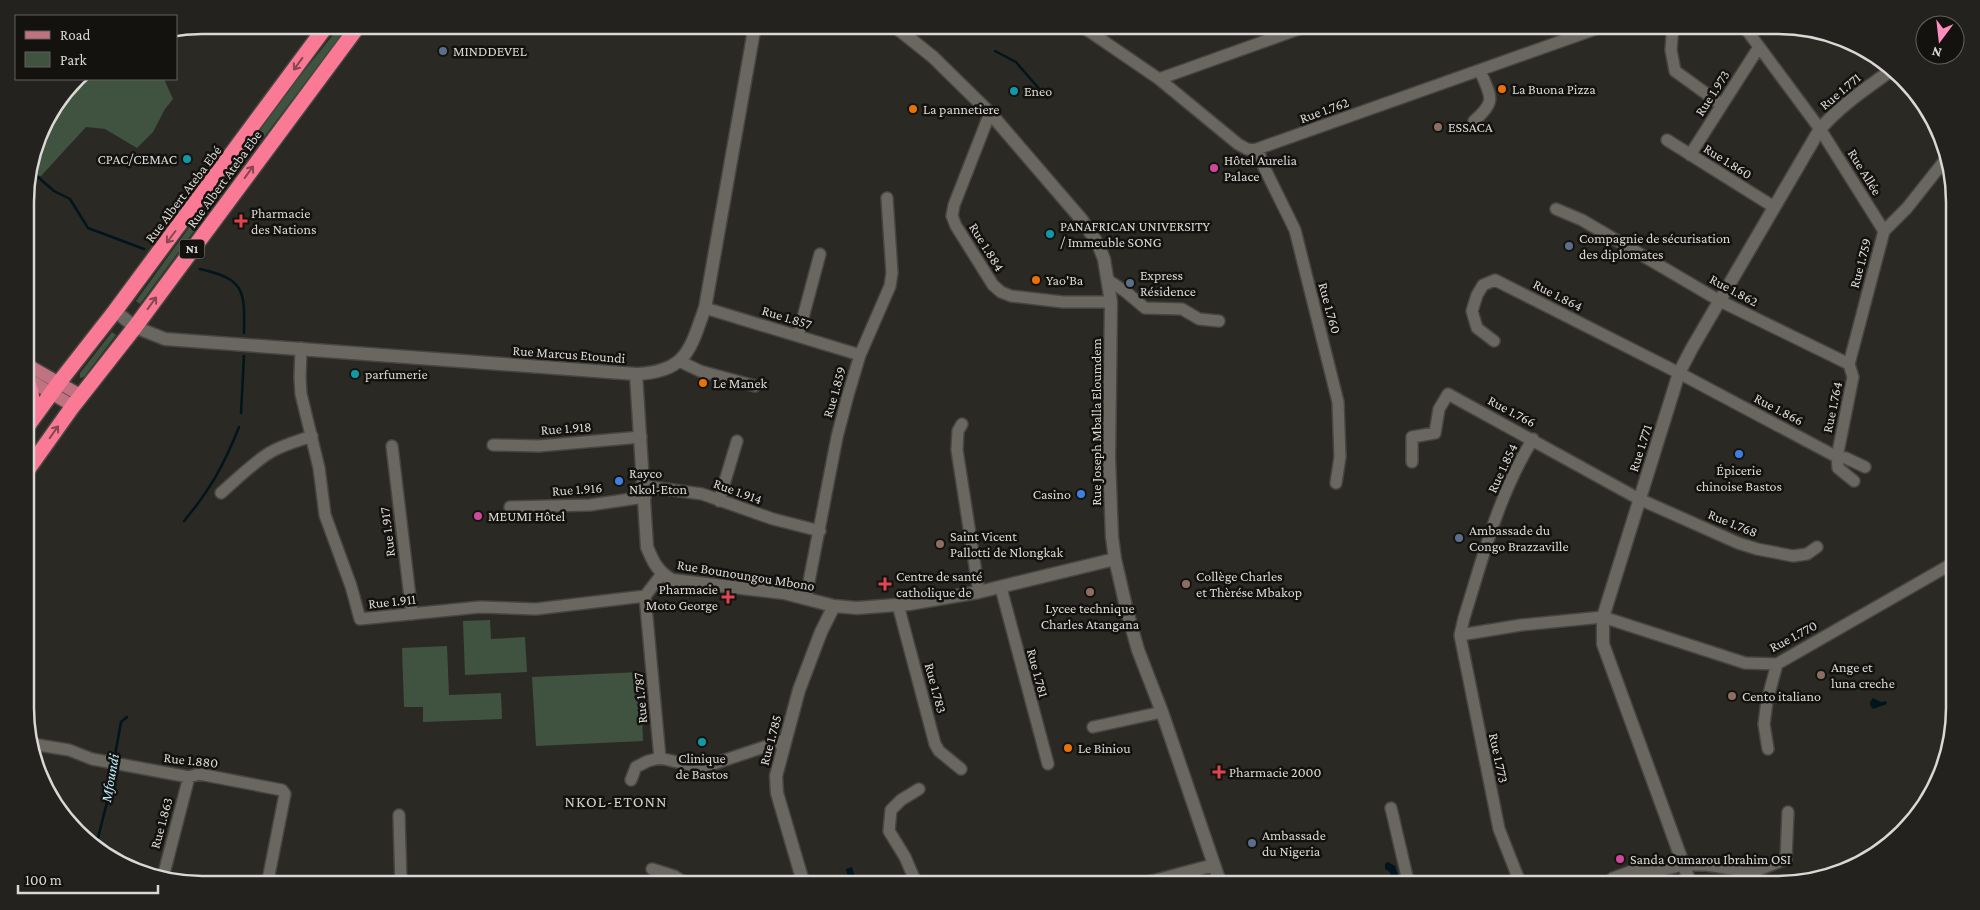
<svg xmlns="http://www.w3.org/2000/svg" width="1980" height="910" viewBox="0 0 1980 910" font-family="'Crimson Pro',serif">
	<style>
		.green { fill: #405341 }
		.water { fill: #00151c }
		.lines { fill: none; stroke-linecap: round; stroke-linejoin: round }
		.stream { stroke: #00151c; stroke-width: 2.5 }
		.street-casing { stroke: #474541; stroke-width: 14 }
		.secondary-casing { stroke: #474541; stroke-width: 15 }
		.primary-casing { stroke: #474541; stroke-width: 15 }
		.highway-casing { stroke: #474541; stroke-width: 18 }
		.street { stroke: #6a6761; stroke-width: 11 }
		.secondary { stroke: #6a6761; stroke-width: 12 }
		.primary { stroke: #c07281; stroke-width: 12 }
		.highway { stroke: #fa7a96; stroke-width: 15 }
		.oneway { stroke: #864652 }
		.service-dot { fill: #5c6f8a; stroke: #13120f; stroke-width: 2 }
		.food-dot { fill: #e8710a; stroke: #13120f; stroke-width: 2 }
		.culture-dot { fill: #0f9aa8; stroke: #13120f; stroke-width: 2 }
		.education-dot { fill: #8d6e63; stroke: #13120f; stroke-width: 2 }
		.hotel-dot { fill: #d1479c; stroke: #13120f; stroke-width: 2 }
		.health-dot { fill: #e0444e; stroke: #13120f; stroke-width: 2 }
		.shop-dot { fill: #3f7fe0; stroke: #13120f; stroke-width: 2 }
		.labels { text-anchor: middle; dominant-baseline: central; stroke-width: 5; stroke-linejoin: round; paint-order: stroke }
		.shield { fill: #13120f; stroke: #9e9d99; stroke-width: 1 }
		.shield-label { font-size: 12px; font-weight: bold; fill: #d9d8d4 }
		.poi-label { font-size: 14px; fill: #d9d8d4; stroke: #13120f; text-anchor: start }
		.street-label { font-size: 14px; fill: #d9d8d4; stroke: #13120f }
		.water-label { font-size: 15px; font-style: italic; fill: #baecfd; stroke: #13120f }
		.quarter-label { font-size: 16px; letter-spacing: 1px; fill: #d3d0c9; stroke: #13120f }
		.rim { fill: none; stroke: #d9d8d4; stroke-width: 2.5 }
	</style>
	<rect width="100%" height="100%" fill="#2b2924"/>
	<path class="green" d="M337,30L342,34L261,141L255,137L296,81Z
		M78,79H164L173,99L165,109L153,132L137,148L105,129L86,127L41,176L30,174L43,124Z
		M253,139L259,143L140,304L136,301Z
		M112,332L116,335L84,377L80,378V373Z
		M490,620L491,639L525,637L527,672L465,675L463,621Z
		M447,646L449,695L501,693L502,719L423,722V707H404L402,648Z
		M640,672L643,741L536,746L532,677Z"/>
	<path class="water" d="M1873,698L1881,702L1886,701L1887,704L1873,709L1870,705V702Z
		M1388,862L1395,866L1398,875L1396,878L1391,877L1390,872L1385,869V864Z
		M852,867L857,883L850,885L846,869Z"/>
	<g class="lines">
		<path class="stream" d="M995,51L1016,62L1047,98
			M31,171L54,191L70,199L88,228L144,249
			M200,269C244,279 245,289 244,333
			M241,413L244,356
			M184,521C210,490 224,465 239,427
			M114,761L121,722L127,717
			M97,842L109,794L114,766"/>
		<defs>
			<path id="street" d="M1080,25L1159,79L1238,144L1247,149L1254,150L1607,25
				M1673,25L1671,50L1675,71L1722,105
				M1743,25L1820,129L1884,231
				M1159,79L1310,25
				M990,113L954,205L952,216L956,226L993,285L1001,292L1011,296L1063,302H1111
				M1474,121C1498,100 1490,97 1480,70
				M1667,140L1774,207
				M1258,149L1263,165L1295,230L1338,402L1340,457L1336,483
				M1690,155L1759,47
				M1556,209L1582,220L1720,301L1849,364
				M1108,280L1126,292L1145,308L1182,309L1199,319L1219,321
				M705,308L860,355
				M798,336L820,254
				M1494,341L1477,328L1472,311L1477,295L1483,285L1495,280L1679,373L1837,457L1838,468L1854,481
				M301,348L300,378L301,394L319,468L325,515L351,586L360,619L480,607L536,609L645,596
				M679,361L700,371L755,386
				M1849,364L1884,231L1907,208L1945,160
				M1849,364L1853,377L1837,457L1846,458L1865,467
				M962,424L958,431L957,450L979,592
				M493,445L539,446L641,437
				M392,446L412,614
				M1412,462V437L1435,433L1439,409L1448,394L1639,499L1738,543L1757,549L1793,556L1807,554L1817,547
				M644,486L702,494L773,519L820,531
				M221,493C237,479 252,464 269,453C282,445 298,441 312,436
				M719,501L737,441
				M510,507L590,505L645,497
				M1001,588L1048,764
				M645,596L662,574
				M806,597L837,437L848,395L860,355L890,286L892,273L887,198
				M898,605L935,744L939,751L961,769
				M1460,635L1464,618C1483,557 1499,493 1533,439
				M1093,727L1162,712
				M32,744L69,750L92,759L189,777L199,774L282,790L285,794L267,885
				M1768,749L1764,724L1767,701L1777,664
				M660,758L698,767H704L785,740
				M631,780L636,767L648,761L660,758L645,596
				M1391,808L1409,885
				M399,815L401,885
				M652,869L674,876L688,885
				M163,877L189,777
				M917,885L905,857L889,831L891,810L901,800L919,789
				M1521,885L1499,829L1460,635L1521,625L1603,617L1745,663L1777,664L1955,562
				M1608,885L1613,878L1632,871L1662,870L1684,865H1706L1753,872L1786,859L1788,812"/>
			<path id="secondary" d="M893,25L933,57L990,113L1082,220L1098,244L1104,259L1111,302L1109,458L1112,537L1115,559L1127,611L1138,650L1162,712L1221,885
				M115,311L135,327L165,339L636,374C687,372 690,349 705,308L755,25
				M636,374L647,547C653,562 658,572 672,580L784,593L834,606L857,608L909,604L979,592L1115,559
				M804,885L777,793L776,776L799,690L821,632L834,606
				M1139,885L1214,865
				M1691,885L1603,644V617L1679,373L1692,348L1820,129C1840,106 1864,90 1889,72"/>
			<path id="primary" d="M26,364L80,395
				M26,378L73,406"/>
			<path id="highway" d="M26,378L31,392L34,417
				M26,428L61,380L115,311L327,25
				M26,472L73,406L135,327L359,25"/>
		</defs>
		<use href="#street" class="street-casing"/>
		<use href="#secondary" class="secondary-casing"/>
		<use href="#primary" class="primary-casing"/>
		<use href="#highway" class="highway-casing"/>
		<use href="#street" class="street"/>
		<use href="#secondary" class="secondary"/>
		<use href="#primary" class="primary"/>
		<use href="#highway" class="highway"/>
	</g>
	<defs><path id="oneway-shaft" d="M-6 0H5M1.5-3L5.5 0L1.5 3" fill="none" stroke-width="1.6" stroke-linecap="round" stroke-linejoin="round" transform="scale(1.25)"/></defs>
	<g class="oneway">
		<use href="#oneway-shaft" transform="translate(298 64) rotate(126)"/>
		<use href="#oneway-shaft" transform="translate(249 172) rotate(-54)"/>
		<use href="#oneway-shaft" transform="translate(171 237) rotate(127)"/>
		<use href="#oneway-shaft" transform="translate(152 303) rotate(-54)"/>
		<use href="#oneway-shaft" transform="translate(54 432) rotate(-55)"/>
	</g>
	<g class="service-dot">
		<circle cx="443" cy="51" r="5"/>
		<circle cx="1569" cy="246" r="5"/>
		<circle cx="1130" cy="283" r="5"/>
		<circle cx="1459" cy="538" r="5"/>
		<circle cx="1252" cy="843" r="5"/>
	</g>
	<g class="food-dot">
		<circle cx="1502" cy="89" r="5"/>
		<circle cx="913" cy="109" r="5"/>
		<circle cx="1036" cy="280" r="5"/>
		<circle cx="703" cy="383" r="5"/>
		<circle cx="1068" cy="748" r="5"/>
	</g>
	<g class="culture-dot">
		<circle cx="1014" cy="91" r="5"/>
		<circle cx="187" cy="159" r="5"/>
		<circle cx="1050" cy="234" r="5"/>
		<circle cx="355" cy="374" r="5"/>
		<circle cx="702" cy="742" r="5"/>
	</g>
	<g class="education-dot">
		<circle cx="1438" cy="127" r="5"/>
		<circle cx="940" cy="544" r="5"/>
		<circle cx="1186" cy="584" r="5"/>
		<circle cx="1090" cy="592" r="5"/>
		<circle cx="1821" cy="675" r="5"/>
		<circle cx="1732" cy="696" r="5"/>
	</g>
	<g class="hotel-dot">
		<circle cx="1214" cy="168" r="5"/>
		<circle cx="478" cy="516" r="5"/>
		<circle cx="1620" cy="859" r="5"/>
	</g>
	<g class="health-dot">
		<path d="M238.5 213.5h5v5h5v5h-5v5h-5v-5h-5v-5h5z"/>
		<path d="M882.5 576.5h5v5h5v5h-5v5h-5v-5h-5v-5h5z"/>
		<path d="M725.5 589.5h5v5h5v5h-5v5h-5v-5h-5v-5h5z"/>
		<path d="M1216.5 764.5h5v5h5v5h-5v5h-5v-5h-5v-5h5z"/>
	</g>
	<g class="shop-dot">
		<circle cx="1739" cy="454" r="5"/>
		<circle cx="619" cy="481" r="5"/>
		<circle cx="1081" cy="494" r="5"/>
	</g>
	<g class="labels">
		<rect class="shield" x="179.5" y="239.5" width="25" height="19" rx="4"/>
		<g class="shield-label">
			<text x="192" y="249">N1</text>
		</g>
		<g class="poi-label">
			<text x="453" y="51">MINDDEVEL</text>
			<text x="1512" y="89">La Buona Pizza</text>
			<text x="1024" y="91">Eneo</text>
			<text x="923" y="109">La pannetiere</text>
			<text x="1448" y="127">ESSACA</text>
			<text x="177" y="159" text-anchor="end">CPAC/CEMAC</text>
			<text x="1224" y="160">Hôtel Aurelia<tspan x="1224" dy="16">Palace</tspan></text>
			<text x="251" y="213">Pharmacie<tspan x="251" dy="16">des Nations</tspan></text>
			<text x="1060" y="226">PANAFRICAN UNIVERSITY<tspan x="1060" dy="16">/ Immeuble SONG</tspan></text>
			<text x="1579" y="238">Compagnie de sécurisation<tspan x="1579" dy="16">des diplomates</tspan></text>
			<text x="1140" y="275">Express<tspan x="1140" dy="16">Résidence</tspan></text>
			<text x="1046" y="280">Yao'Ba</text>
			<text x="365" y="374">parfumerie</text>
			<text x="713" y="383">Le Manek</text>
			<text x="1739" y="470" text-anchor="middle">Épicerie<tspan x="1739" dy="16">chinoise Bastos</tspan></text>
			<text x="629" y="473">Rayco<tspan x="629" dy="16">Nkol-Eton</tspan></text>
			<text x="1071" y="494" text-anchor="end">Casino</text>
			<text x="488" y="516">MEUMI Hôtel</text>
			<text x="1469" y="530">Ambassade du<tspan x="1469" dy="16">Congo Brazzaville</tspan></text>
			<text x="950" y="536">Saint Vicent<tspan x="950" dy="16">Pallotti de Nlongkak</tspan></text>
			<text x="896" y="576">Centre de santé<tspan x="896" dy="16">catholique de</tspan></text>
			<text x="1196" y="576">Collège Charles<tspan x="1196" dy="16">et Thèrése Mbakop</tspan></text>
			<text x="718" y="589" text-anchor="end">Pharmacie<tspan x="718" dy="16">Moto George</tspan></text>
			<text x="1090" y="608" text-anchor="middle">Lycee technique<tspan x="1090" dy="16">Charles Atangana</tspan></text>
			<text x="1831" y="667">Ange et<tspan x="1831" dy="16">luna creche</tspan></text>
			<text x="1742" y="696">Cento italiano</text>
			<text x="1078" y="748">Le Biniou</text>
			<text x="702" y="758" text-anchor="middle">Clinique<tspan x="702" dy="16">de Bastos</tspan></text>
			<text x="1229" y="772">Pharmacie 2000</text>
			<text x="1262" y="835">Ambassade<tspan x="1262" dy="16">du Nigeria</tspan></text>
			<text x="1630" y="859">Sanda Oumarou Ibrahim OSI</text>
		</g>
		<g class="street-label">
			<text transform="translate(1840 91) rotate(-40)">Rue 1.771</text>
			<text transform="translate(1712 93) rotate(-57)">Rue 1.973</text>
			<text transform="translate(1324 110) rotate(-20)">Rue 1.762</text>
			<text transform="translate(1728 161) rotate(32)">Rue 1.860</text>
			<text transform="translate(1865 172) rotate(58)">Rue Allée</text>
			<text transform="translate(224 179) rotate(-54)">Rue Albert Ateba Ebe</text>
			<text transform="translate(183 194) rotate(-53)">Rue Albert Ateba Ebé</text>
			<text transform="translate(987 247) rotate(58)">Rue 1.884</text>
			<text transform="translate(1860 263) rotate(-75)">Rue 1.759</text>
			<text transform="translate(1734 290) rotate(28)">Rue 1.862</text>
			<text transform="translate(1558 295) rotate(27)">Rue 1.864</text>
			<text transform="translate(1330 308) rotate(75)">Rue 1.760</text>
			<text transform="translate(787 317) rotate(17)">Rue 1.857</text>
			<text transform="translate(569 354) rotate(4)">Rue Marcus Etoundi</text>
			<text transform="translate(834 392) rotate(-74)">Rue 1.859</text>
			<text transform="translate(1832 407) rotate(-78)">Rue 1.764</text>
			<text transform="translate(1779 409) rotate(28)">Rue 1.866</text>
			<text transform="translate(1512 411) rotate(28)">Rue 1.766</text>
			<text transform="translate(1096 422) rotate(-90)">Rue Joseph Mballa Eloumdem</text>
			<text transform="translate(566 428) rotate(-4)">Rue 1.918</text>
			<text transform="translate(1640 448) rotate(-72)">Rue 1.771</text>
			<text transform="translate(1502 468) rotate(-65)">Rue 1.854</text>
			<text transform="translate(577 489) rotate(-4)">Rue 1.916</text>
			<text transform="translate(738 491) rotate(20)">Rue 1.914</text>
			<text transform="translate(1733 523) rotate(22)">Rue 1.768</text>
			<text transform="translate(387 532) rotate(-97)">Rue 1.917</text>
			<text transform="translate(746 575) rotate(9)">Rue Bounoungou Mbono</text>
			<text transform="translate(392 601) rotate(-6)">Rue 1.911</text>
			<text transform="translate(1793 636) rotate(-28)">Rue 1.770</text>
			<text transform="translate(1038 673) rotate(75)">Rue 1.781</text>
			<text transform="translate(936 688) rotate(75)">Rue 1.783</text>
			<text transform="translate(640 698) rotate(-95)">Rue 1.787</text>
			<text transform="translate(770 740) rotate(-75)">Rue 1.785</text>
			<text transform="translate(1499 758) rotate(78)">Rue 1.773</text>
			<text transform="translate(191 760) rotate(6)">Rue 1.880</text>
			<text transform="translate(161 823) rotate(-75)">Rue 1.863</text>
		</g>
		<g class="water-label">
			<text transform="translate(110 778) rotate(-80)">Mfoundi</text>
		</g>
		<g class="quarter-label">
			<text x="616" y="801">NKOL-ETONN</text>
		</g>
	</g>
	<path d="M0 0H1980V910H0ZM202 34H1778A168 168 0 0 1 1946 202V708A168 168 0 0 1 1778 876H202A168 168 0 0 1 34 708V202A168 168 0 0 1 202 34Z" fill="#23221f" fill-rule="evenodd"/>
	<path class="rim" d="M202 34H1778A168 168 0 0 1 1946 202V708A168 168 0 0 1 1778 876H202A168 168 0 0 1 34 708V202A168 168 0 0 1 202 34Z"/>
	<rect x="15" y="15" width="162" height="65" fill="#13120f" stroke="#62615e"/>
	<rect x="25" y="31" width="25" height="8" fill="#c07281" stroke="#62615e"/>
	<text x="60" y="40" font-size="15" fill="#d9d8d4">Road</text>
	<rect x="25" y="52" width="25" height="15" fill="#405341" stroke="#62615e"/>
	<text x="60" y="65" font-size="15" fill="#d9d8d4">Park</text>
	<g transform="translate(1940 40) rotate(195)"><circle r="24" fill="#13120f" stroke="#62615e"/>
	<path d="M0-4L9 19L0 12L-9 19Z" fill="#fe8ebd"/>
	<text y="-8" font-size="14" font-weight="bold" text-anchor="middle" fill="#d9d8d4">N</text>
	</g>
	<path d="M18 885v8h140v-8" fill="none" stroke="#d9d8d4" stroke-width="2.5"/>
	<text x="25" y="885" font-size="15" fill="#d9d8d4" stroke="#13120f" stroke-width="4" paint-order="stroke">100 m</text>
</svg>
